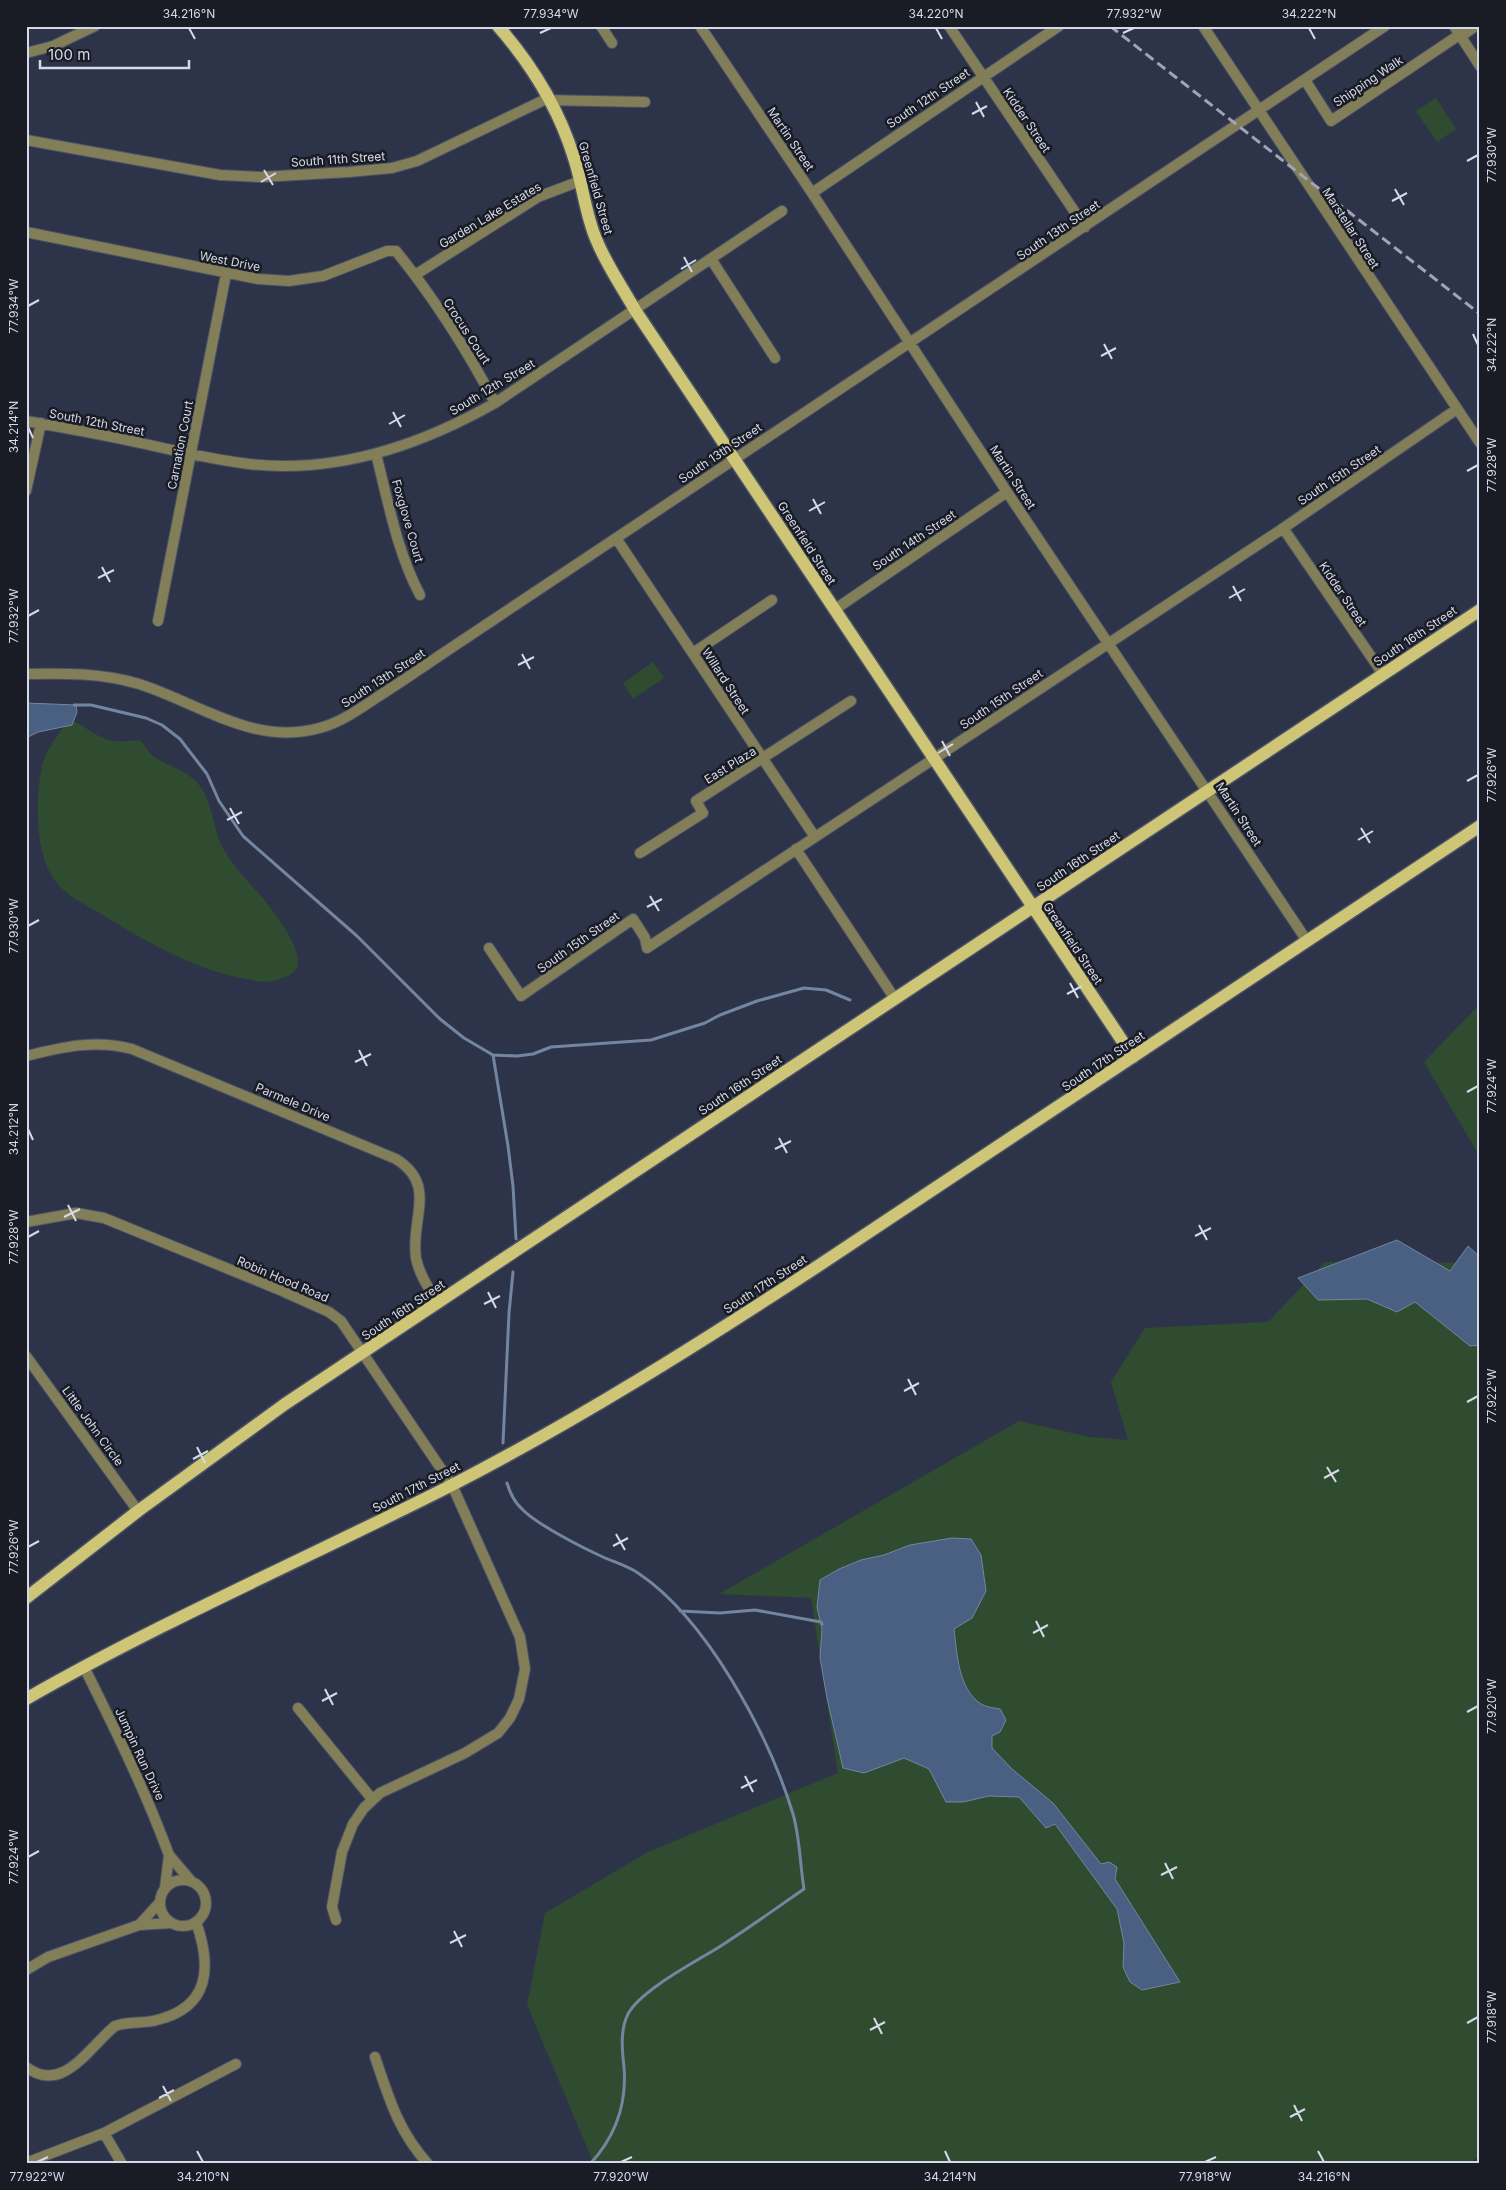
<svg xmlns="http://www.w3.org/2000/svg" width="1506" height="2190" viewBox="0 0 1506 2190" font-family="Inter,sans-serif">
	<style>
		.green { fill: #2f4c30 }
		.water { fill: #4a6082; stroke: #7485a1 }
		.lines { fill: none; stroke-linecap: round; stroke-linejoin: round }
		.stream { stroke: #7485a1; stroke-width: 3 }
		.minor-casing { stroke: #4b5266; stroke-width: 12 }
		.major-casing { stroke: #4b5266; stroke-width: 15 }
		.minor { stroke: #817e58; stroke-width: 10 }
		.major { stroke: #cec676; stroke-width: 12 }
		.rail { stroke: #a0a5b5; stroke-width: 3; stroke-dasharray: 10 5; stroke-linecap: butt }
		.ticks { fill: none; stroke: #d6dae8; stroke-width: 2 }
		.labels { text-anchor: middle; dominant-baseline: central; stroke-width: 5; stroke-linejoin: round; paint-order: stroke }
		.street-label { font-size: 12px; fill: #d6dae8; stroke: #191c25 }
		.neatline { fill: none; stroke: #d6dae8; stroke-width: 2 }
		.ticks-label { font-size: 12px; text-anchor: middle; fill: #d6dae8 }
	</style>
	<rect width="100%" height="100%" fill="#2d3449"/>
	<path class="green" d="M1436,98L1456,129L1437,142L1416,111Z
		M653,662L664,678L633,699L623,683Z
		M74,721C85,727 97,737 109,740C117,743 137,739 140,741C145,744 148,752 153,756C170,768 190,770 202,789C210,801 212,817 216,830C222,853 237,869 252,886C266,901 305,947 297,968C294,973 290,975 285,977C276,981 268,983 258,981C202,974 148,943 101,914C86,905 67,896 56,882C34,855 35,794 43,762C47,750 56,738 63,727L72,725Z
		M1480,1004V1157L1424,1062Z
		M1325,1262L1480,1263V2156L1466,2164H594L527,2005L545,1913L648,1852L838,1773L811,1598L719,1594L1019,1421L1090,1437L1128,1440L1111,1382L1145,1328L1268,1322Z"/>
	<path class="water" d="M26,703L76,705L77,712L72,725L38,732L26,738Z
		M1397,1240L1450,1271L1468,1246L1480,1257V1345L1470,1346L1415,1302L1397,1312L1367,1299L1318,1300L1298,1278Z
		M952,1538L971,1539L981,1555L986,1591L972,1618L954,1629C957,1653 958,1689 981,1704C986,1707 994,1708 1000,1709L1006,1720L1000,1732L992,1736V1748L1012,1769L1053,1803L1101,1864L1109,1862L1117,1867L1115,1879L1180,1982L1142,1990L1130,1982L1123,1967L1124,1943L1117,1909L1055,1824L1046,1828L1019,1797L989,1796L963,1802H946L929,1769L904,1758L864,1773L843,1768L827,1698L820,1658L822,1629L817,1607L820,1580L839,1569L861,1560L884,1555L910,1545Z"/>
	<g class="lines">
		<path class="stream" d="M74,705H91L146,718L162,725L180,739L207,774L219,801L243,836L357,936L440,1019L464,1038L493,1055L517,1056L533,1054L551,1047L651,1040L705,1023L720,1015L757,1001L804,988L826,990L850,1000
			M493,1055L508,1146L513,1186L516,1239
			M503,1443L509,1313L513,1272
			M507,1483C510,1493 514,1502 522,1509C536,1524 583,1548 603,1557C614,1562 628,1566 638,1573C707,1619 769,1735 793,1814C800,1838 800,1865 804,1889C775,1909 746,1930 716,1949C693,1963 640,1991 628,2014C620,2030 622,2050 624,2067C627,2104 615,2137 590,2164
			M680,1611L720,1613L755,1610L821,1622L822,1624"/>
		<defs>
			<path id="minor" d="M601,26L612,43
				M700,26L812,193L1007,492L1307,941
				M949,26L1085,227
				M1203,26L1480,443
				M1454,26L1480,66
				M1460,37L1476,26
				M26,53L53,46L95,26
				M1305,80L1331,121L1459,35
				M26,140L220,175L261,177L349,172L392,168L417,161L544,100L645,102
				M812,193L1059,26
				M26,232L258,279L289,281L323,276L387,251H396C434,298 467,350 495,403
				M711,259L775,358
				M415,275L538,197L580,181
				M26,421C66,428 106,435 145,444C180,452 214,460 249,464C336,474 421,445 495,403L782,211
				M376,454C388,501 397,552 420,595
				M26,491L41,423
				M1283,528L1383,674
				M616,538L815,837
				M834,610L1007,492
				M158,621L226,274
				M693,653L772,600
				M26,674C65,673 102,673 139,684C199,703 256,748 323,727C343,721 361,708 379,696C401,682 423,667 445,652L1385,26
				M796,849L895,999
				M640,853L703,813L696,801L851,701
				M489,948L521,996L633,919L645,938L647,948L1282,529L1457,409
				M26,1056C62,1047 96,1039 132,1049L396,1159C438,1185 410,1219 416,1258C419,1274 429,1289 438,1303
				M26,1222L76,1213L104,1218L280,1290L329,1312L341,1321L452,1485L520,1637L525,1669L519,1699L510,1718L498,1733L465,1753L380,1793L364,1808L353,1824L342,1852L332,1907L336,1920
				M26,1356L138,1511
				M84,1667C115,1729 145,1790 169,1855
				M298,1708L372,1799
				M160 1903a23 23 0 1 1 46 0a23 23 0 1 1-46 0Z
				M165,1888L169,1855L191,1881
				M160,1902L139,1925L172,1923
				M26,1970L48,1957L139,1925
				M375,2057C389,2098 398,2131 428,2164
				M26,2067C63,2095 89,2047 115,2026C129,2021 143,2024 157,2020C210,2007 212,1967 196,1922
				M104,2133L122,2164
				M31,2161L104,2133L236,2064"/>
			<path id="major" d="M498,26C532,65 559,109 574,158C583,185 585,213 596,239C606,264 622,287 635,310L1133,1057
				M26,1598L138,1511L285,1404L1480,610
				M26,1699C164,1620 310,1557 452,1485C578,1420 699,1344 818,1266L1480,826"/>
		</defs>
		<use href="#minor" class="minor-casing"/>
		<use href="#major" class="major-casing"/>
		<use href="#minor" class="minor"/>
		<use href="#major" class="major"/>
		<path class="rail" d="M1110,26L1480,314"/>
	</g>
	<path class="ticks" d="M189,28L195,39M936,28L942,39M1309,28L1315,39M540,33L551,28M1123,33L1134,28M976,102L984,117M972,114L987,106M1467,161L1478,155M264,170L273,185M261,182L276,173M1395,189L1404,205M1392,201L1407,193M684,257L692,272M681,269L696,260M28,306L39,300M1473,334L1478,345M1104,344L1112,359M1101,356L1116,348M393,412L401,427M389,424L405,415M28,427L33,438M1467,471L1478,465M813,499L821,514M809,511L825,502M102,567L110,582M98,578L114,570M1233,586L1241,601M1229,598L1245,589M28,616L39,610M522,654L530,669M518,665L534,657M942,741L950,756M938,753L953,744M1467,781L1478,775M230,808L239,824M227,820L242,812M1361,828L1370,843M1358,840L1373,831M650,896L659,911M647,907L662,899M28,926L39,920M1070,983L1078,998M1067,994L1082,986M359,1050L367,1066M355,1062L371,1054M1467,1092L1478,1086M28,1129L33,1140M779,1138L787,1153M775,1149L791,1141M68,1205L76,1221M64,1217L80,1209M1199,1225L1207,1240M1195,1236L1211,1228M28,1237L39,1231M488,1292L496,1308M484,1304L500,1296M908,1379L916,1395M904,1391L919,1383M1467,1402L1478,1396M197,1447L205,1463M193,1459L208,1451M1327,1467L1336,1482M1324,1478L1339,1470M616,1534L625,1550M613,1546L628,1538M28,1547L39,1541M1036,1621L1044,1637M1033,1633L1048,1625M325,1689L333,1705M322,1701L337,1693M1467,1712L1478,1706M745,1776L753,1792M741,1788L757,1780M28,1857L39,1851M1165,1863L1173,1879M1161,1875L1177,1867M454,1931L462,1947M450,1943L466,1935M874,2018L882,2034M1467,2023L1478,2017M870,2030L885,2022M163,2086L171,2101M159,2098L174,2090M1294,2105L1302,2121M1290,2117L1305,2109M197,2151L203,2162M945,2151L950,2162M1318,2151L1324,2162M37,2162L48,2157M621,2162L632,2157M1205,2162L1216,2157"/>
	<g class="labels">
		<g class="street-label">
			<text transform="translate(1368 81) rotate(-34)">Shipping Walk</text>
			<text transform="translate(928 98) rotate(-34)">South 12th Street</text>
			<text transform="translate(1027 120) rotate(56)">Kidder Street</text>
			<text transform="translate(791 139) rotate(56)">Martin Street</text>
			<text transform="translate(338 159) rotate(-4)">South 11th Street</text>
			<text transform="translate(596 188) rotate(74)">Greenfield Street</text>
			<text transform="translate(490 215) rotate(-31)">Garden Lake Estates</text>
			<text transform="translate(1351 228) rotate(57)">Marstellar Street</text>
			<text transform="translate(1058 230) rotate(-34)">South 13th Street</text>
			<text transform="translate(230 261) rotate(11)">West Drive</text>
			<text transform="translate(467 331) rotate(57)">Crocus Court</text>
			<text transform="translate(492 387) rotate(-31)">South 12th Street</text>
			<text transform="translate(97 422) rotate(11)">South 12th Street</text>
			<text transform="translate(180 445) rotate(-79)">Carnation Court</text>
			<text transform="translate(720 453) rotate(-34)">South 13th Street</text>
			<text transform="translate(1339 475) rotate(-34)">South 15th Street</text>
			<text transform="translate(1013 477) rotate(57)">Martin Street</text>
			<text transform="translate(408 521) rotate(74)">Foxglove Court</text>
			<text transform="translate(914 540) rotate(-34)">South 14th Street</text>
			<text transform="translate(807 543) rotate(57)">Greenfield Street</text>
			<text transform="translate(1343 594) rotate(56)">Kidder Street</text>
			<text transform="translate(1415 636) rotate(-34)">South 16th Street</text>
			<text transform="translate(383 678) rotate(-33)">South 13th Street</text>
			<text transform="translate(726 681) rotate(57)">Willard Street</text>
			<text transform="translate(1001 699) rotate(-34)">South 15th Street</text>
			<text transform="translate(730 765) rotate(-32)">East Plaza</text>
			<text transform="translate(1239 814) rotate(57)">Martin Street</text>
			<text transform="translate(1078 861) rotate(-34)">South 16th Street</text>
			<text transform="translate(578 942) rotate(-35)">South 15th Street</text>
			<text transform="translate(1073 943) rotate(56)">Greenfield Street</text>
			<text transform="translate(1103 1061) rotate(-34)">South 17th Street</text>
			<text transform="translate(740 1085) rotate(-34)">South 16th Street</text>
			<text transform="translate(293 1102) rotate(23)">Parmele Drive</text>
			<text transform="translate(283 1279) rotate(23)">Robin Hood Road</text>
			<text transform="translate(765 1284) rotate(-33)">South 17th Street</text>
			<text transform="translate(403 1310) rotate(-34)">South 16th Street</text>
			<text transform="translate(93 1426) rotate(54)">Little John Circle</text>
			<text transform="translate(416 1487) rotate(-27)">South 17th Street</text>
			<text transform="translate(140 1754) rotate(65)">Jumpin Run Drive</text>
		</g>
	</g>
	<rect width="1506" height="2190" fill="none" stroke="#191c25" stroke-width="55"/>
	<path d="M40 60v8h149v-8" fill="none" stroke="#d6dae8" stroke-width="2.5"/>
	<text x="48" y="60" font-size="15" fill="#d6dae8" stroke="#191c25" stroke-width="4" paint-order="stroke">100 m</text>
	<rect x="28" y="28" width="1450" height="2134" class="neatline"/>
	<g class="ticks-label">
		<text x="189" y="18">34.216°N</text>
		<text x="551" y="18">77.934°W</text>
		<text x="936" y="18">34.220°N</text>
		<text x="1134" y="18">77.932°W</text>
		<text x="1309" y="18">34.222°N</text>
		<text transform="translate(1492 155) rotate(-90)" y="4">77.930°W</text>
		<text transform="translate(14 306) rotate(-90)" y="4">77.934°W</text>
		<text transform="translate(1492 345) rotate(-90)" y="4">34.222°N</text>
		<text transform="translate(14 427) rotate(-90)" y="4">34.214°N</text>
		<text transform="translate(1492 465) rotate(-90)" y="4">77.928°W</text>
		<text transform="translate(14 616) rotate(-90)" y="4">77.932°W</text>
		<text transform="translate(1492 775) rotate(-90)" y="4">77.926°W</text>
		<text transform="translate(14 926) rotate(-90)" y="4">77.930°W</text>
		<text transform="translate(1492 1086) rotate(-90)" y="4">77.924°W</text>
		<text transform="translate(14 1129) rotate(-90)" y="4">34.212°N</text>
		<text transform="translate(14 1237) rotate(-90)" y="4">77.928°W</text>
		<text transform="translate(1492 1396) rotate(-90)" y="4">77.922°W</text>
		<text transform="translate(14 1547) rotate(-90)" y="4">77.926°W</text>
		<text transform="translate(1492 1706) rotate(-90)" y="4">77.920°W</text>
		<text transform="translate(14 1857) rotate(-90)" y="4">77.924°W</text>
		<text transform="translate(1492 2017) rotate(-90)" y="4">77.918°W</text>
		<text x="37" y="2181">77.922°W</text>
		<text x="203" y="2181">34.210°N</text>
		<text x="621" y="2181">77.920°W</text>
		<text x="950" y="2181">34.214°N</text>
		<text x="1205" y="2181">77.918°W</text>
		<text x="1324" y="2181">34.216°N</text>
	</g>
</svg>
